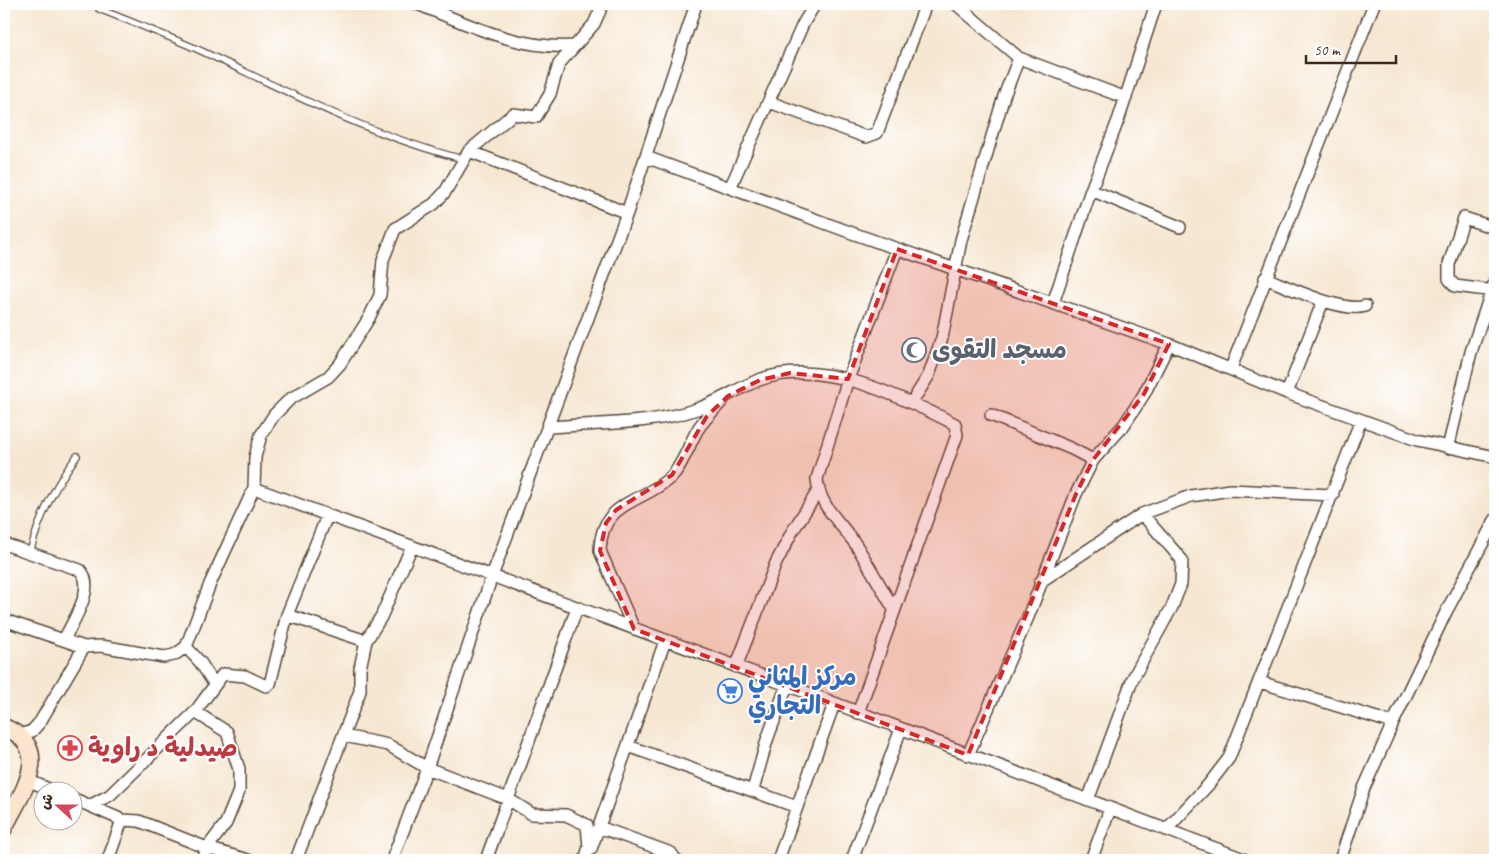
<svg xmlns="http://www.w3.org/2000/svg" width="1499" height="864" viewBox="0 0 1499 864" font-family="Caveat,'Playpen Sans Arabic',sans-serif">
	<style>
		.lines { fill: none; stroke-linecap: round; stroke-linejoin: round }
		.lane-casing { stroke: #574639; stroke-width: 8 }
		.street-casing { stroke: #574639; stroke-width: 14 }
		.secondary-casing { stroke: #574639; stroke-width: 19 }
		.lane { stroke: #fff; stroke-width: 5.5 }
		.street { stroke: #fff; stroke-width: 11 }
		.secondary { stroke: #fce5cf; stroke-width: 16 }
		.marked { fill: #d62828; fill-opacity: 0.2; stroke: #d62828; stroke-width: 4; stroke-dasharray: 10 6; stroke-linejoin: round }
		.labels { text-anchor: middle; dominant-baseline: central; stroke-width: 4; stroke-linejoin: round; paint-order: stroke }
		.worship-label { font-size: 25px; font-weight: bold; fill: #5b616d; stroke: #fff; text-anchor: start }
		.shop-label { font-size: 25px; font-weight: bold; fill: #366cbe; stroke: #fff; text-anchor: start }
		.health-label { font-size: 25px; font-weight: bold; fill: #be3a42; stroke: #fff; text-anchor: start }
	</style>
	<rect width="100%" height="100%" fill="#fff"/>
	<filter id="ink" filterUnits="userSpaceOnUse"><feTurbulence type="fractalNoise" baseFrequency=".02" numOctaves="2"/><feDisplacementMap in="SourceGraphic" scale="10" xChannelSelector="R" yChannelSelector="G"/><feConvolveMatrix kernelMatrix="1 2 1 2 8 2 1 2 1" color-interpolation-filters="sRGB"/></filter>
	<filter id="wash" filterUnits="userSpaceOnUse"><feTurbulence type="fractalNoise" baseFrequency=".0096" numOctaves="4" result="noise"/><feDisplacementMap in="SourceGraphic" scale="20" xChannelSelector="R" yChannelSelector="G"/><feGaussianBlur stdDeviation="1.12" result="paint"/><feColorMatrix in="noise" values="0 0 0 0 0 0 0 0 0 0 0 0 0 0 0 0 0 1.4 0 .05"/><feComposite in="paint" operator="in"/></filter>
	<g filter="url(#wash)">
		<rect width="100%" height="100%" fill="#f6e7d2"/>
	</g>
	<g filter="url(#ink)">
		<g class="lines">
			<defs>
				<path id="lane" d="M99,9C132,22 165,35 197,49C285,90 368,135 463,159
					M30,553C39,517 55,485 77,456"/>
				<path id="street" d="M417,4C468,24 518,50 574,46
					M956,4L1019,58L1126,98
					M769,102L866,137L877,133L926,4
					M469,151L627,213
					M646,157L852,233L1169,344L1287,393L1417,440L1495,457
					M730,188L803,24L815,4
					M1091,190L1119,118L1156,4
					M1495,228L1464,218L1449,264V279L1455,286L1495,291
					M1265,278C1286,286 1345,314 1365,306
					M1053,303L1091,190L1180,227
					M1231,368L1374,4
					M1287,393L1323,301
					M912,402L929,375L942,338L961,240L1004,96L1019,58
					M550,427C598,423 651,425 697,409C719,402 738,388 759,380C821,357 900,396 955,424L957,435L858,713
					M1448,448L1471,352L1495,281
					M1093,460L1124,425L1144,394L1169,344
					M254,488L787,685L1246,860
					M1142,514L1191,496L1230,490L1333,495
					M4,544L80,570C97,587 72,622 64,640
					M1040,582L1142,514L1182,560L1181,584L1172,607L1133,678L1088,800
					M894,609C881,588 869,565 856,545C841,522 819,507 817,479L848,379L897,249
					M287,615L366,641
					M4,620L84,647
					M634,629L600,551C601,499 643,504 672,476C684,463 689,444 698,429C705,418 714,410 723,400
					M186,647L200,662L215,685
					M736,667L776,563L792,532L818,491
					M1260,682L1393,723
					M195,712L227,732L239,769V791L226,823L207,848L202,860
					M20,735L32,731L40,722L84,647L101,646L164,657L174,655L186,647L210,584L254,488L255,457L261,435L274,415L290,399L328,377L340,364L369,318L380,295L383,260L395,229L434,204L445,192L469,151L513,114L536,117L550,94L559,64L594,24L603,4
					M344,736L388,745L427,768L508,799L532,814L566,815L587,825L589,847L585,860
					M628,746L797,807
					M968,755L1028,617L1076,494L1093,460L1072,449L991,415
					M27,780L56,792
					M753,790L767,740L787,685
					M72,798L122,820L139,821L207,848L248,860
					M91,805L110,795L195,712L223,674L245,676L266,686L270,684L287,615L327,516
					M599,827L671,853L676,860
					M1166,830L1209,784L1229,758L1361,420
					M591,849L665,641
					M108,860L122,820
					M296,860L360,691V668L366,641L381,617L412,546
					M392,860L427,768L492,576L627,213L696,4
					M486,860L577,608
					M778,860L834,704
					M852,860L901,729
					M1091,860L1110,809
					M1340,860L1364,788L1393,723L1446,612L1495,520"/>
				<path id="secondary" d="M4,727C56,749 21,793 4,828"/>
			</defs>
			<use href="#lane" class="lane-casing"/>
			<use href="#street" class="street-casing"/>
			<use href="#secondary" class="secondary-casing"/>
			<use href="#lane" class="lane"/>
			<use href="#street" class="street"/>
			<use href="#secondary" class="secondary"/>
		</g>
	</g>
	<path class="marked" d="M897,249L1169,344L1144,394L1093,460L1076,494L968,755L634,629L600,551L606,523L616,510L672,475L707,416L728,396L760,380L790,373L848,379Z"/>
	<defs>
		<symbol id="mosque-ring" viewBox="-11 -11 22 22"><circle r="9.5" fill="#fff" stroke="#6b7280" stroke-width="1.5"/><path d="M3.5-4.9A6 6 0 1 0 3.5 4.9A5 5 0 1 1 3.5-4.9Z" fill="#6b7280"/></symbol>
		<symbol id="supermarket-ring" viewBox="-11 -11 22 22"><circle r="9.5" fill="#fff" stroke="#3f7fe0" stroke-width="1.5"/><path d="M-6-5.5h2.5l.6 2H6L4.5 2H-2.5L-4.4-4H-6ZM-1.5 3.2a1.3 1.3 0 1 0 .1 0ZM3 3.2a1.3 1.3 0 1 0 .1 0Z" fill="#3f7fe0"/></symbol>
		<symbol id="pharmacy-ring" viewBox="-11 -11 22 22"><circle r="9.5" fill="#fff" stroke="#e0444e" stroke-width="1.5"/><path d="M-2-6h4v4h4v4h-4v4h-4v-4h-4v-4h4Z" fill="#e0444e"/></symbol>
	</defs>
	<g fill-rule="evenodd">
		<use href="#mosque-ring" x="900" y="336" width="28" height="28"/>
		<use href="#supermarket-ring" x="716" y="677" width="28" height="28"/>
		<use href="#pharmacy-ring" x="56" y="734" width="28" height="28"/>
	</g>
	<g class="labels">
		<g class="worship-label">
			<text x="932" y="350">مسجد التقوى</text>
		</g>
		<g class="shop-label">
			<text x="748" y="677">مركز المثاني<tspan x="748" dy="29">التجاري</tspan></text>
		</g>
		<g class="health-label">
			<text x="88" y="748">صيدلية د راوية</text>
		</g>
	</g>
	<rect width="1499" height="864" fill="none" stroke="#fff" stroke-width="20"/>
	<g transform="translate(58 806) rotate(291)"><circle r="24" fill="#ffffff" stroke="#b1aaa5"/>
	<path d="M0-4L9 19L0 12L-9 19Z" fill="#d1495b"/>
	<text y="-8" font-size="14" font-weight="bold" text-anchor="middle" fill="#3b2a1e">ش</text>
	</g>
	<path d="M1306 55v8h90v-8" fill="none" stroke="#3b2a1e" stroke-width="2.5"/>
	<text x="1314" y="55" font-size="15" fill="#3b2a1e" stroke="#ffffff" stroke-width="4" paint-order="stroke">50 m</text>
</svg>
